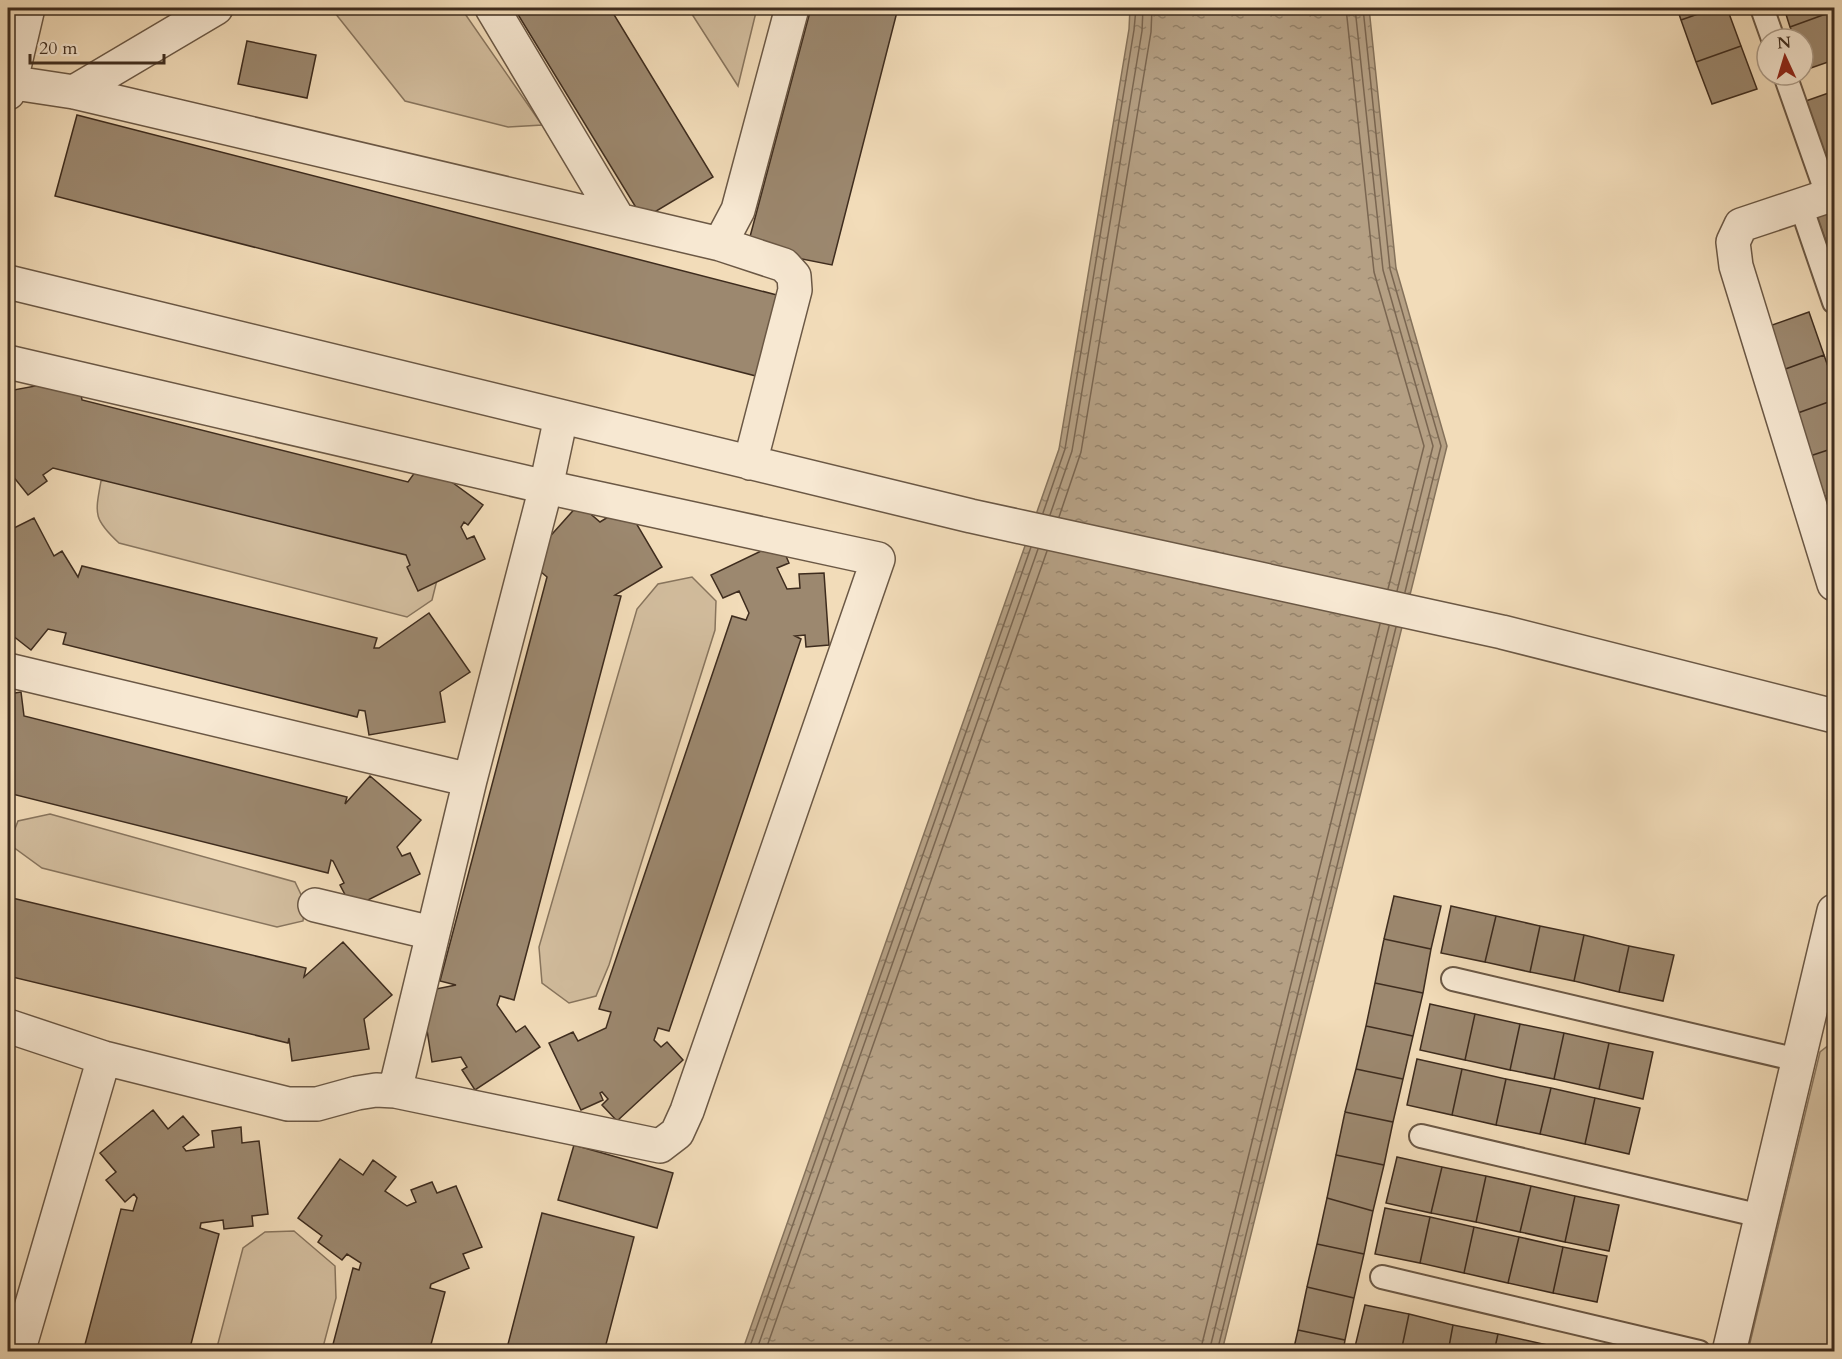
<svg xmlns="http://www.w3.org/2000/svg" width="1842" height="1359" viewBox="0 0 1842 1359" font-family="Cardo,serif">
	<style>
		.green { fill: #d3be9f; stroke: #88755e; stroke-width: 1.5 }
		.water { fill: url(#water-ripples); stroke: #85725b; stroke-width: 1.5 }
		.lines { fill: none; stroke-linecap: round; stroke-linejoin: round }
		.shore { stroke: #7a6651; stroke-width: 1.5 }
		.building { fill: #9c886f; stroke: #3e2c1e; stroke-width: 1.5 }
		.lane-casing { stroke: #6b5845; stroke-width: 26 }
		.street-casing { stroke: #6b5845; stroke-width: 36 }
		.lane { stroke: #f7e8d2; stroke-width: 22 }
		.street { stroke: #f7e8d2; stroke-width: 33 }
	</style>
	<defs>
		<pattern id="water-ripples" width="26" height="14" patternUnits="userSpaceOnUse" patternTransform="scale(1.5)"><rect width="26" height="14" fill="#b5a084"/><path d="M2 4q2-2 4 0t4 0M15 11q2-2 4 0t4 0" fill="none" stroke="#95836b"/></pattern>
	</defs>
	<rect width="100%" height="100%" fill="#f2dcb9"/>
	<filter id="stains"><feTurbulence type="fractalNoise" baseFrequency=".00333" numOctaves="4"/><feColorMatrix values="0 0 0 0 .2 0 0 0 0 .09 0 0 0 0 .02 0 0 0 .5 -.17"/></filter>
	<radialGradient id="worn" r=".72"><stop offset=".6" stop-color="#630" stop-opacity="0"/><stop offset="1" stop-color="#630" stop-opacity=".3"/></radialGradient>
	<path class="green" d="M331,8H461L542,125L508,127L405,101Z
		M688,8H757L738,86Z
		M128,474L407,541L437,580L432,600L407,617L119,543C93,519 95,514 101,481Z
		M692,577L716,601L715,630L609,965L596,996L569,1003L542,983L539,947L637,609L658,584Z
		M50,814L295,882L305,903L303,921L277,927L42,868L9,844L18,821Z
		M1834,1041V1351H1748L1820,1052Z
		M294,1231L335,1266L336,1298L322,1351H216L243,1248L265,1232Z"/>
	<path class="water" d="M1130,8H1369L1396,268L1447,446L1222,1351L742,1352L1059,449L1129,29Z"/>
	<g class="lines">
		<path class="shore" d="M1346,8L1374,272L1424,446L1388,589
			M1355,8L1383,270L1433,446L1397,591
			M1363,8L1390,269L1441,446L1405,592
			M1043,513L1065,449L1134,30L1136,8
			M1050,515L1072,451L1142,31L1143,8
			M1059,517L1081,452L1151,32L1152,8
			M748,1352L1031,547
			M756,1352L1038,549
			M765,1352L1047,551
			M1200,1352L1380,624
			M1209,1352L1389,626
			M1217,1352L1396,627"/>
	</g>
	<path class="building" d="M514,8H610L713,177L643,219Z
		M811,8H898L832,265L747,248Z
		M1677,8H1715L1681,20Z
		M1715,8H1727L1741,46L1696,62L1681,20Z
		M1784,8H1834V11L1790,27Z
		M1834,11V60L1805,70L1803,63V39H1795L1790,27Z
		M247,41L316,55L307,98L238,84Z
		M1741,46L1757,89L1712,104L1696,62Z
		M1834,91V172L1829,174L1803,102Z
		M77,115L777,295L756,376L55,196Z
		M1834,211V264L1817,217Z
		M1809,312L1824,355L1780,371L1764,328Z
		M1824,355L1834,384V400L1795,414L1780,371Z
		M78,378L82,400L408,482L423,461L483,505L468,525L464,522L461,527L467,539L474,536L485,559L418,591L407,567L410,565L406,555L53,468L43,475L47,481L28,495L8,470V427L13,424L8,391Z
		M1834,400V448L1810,456L1795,414Z
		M1834,448V496L1826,499L1810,456Z
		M1834,496V524L1826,499Z
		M579,504L600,522L626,506L662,567L615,595L621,596L514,1000L500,996L497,1005L516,1032L525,1026L540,1047L475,1090L462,1070L467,1067L461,1057L432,1062L421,992L456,985L440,981L547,577L528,561Z
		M34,518L54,556L62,551L78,577L82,566L377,638L374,648H379L429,613L470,672L440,692L445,722L369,735L365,711L359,710L357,717L63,644L66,633L48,629L31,650L8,632V531Z
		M780,542L789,563L777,568L787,589L800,588L799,574L824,573L829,645L806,647L805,635L795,636L801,639L669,1031L658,1028L654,1040L661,1047L667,1042L683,1060L617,1121L602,1105L608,1099L602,1092L600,1093L603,1100L581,1110L549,1043L573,1032L578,1041L606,1028L611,1012L599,1009L732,616L746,620L749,613L739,591L723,598L711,575Z
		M21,692L24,716L347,797L345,804L370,776L421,820L397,847L402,856L410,853L420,874L352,908L340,885L344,883L333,861L331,860L328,873L8,793V694Z
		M1394,896L1441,906L1431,949L1384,939Z
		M8,897L306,968L304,977L343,942L392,995L364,1019L369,1049L292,1061L289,1038L288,1043L8,976Z
		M1451,906L1496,916L1485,962L1441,953Z
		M1496,916L1540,926L1530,972L1485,962Z
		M1540,926L1584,935L1574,981L1530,972Z
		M1584,935L1629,946L1619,992L1574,981Z
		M1384,939L1431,949L1423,993L1375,983Z
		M1629,946L1674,955L1663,1001L1619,992Z
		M1375,983L1423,993L1413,1036L1366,1026Z
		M1430,1004L1475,1014L1465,1060L1420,1050Z
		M1475,1014L1520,1024L1510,1070L1465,1060Z
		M1520,1024L1564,1033L1554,1079L1510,1070Z
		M1366,1026L1413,1036L1403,1079L1356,1069Z
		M1564,1033L1609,1043L1599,1089L1554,1079Z
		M1609,1043L1653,1052L1643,1099L1599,1089Z
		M1417,1059L1462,1069L1452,1115L1407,1105Z
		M1356,1069L1403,1079L1393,1122L1345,1112Z
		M1462,1069L1506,1079L1496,1125L1452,1115Z
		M1506,1079L1551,1088L1540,1134L1496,1125Z
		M1551,1088L1595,1098L1585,1144L1540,1134Z
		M1595,1098L1640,1108L1629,1154L1585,1144Z
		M153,1110L168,1129L183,1116L199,1135L183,1147L186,1151L214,1147L212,1131L241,1127L242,1143L259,1141L268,1214L252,1216L253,1226L224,1229L223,1220L201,1223L200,1228L219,1234L189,1352H83L121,1209L133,1211L137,1198L134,1194L125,1202L106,1180L116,1172L100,1153Z
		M1345,1112L1393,1122L1384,1165L1336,1155Z
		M574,1145L673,1173L657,1228L558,1200Z
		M1336,1155L1384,1165L1373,1211L1327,1198Z
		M1397,1157L1442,1167L1431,1213L1386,1203Z
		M340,1159L363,1175L373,1160L396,1177L385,1191L407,1206L416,1202L411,1190L432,1182L437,1193L456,1186L482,1247L463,1254L469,1268L431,1284L430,1288L445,1292L429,1352H331L353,1268L359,1270L361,1263L347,1254L342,1260L318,1242L322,1236L298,1218Z
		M1442,1167L1486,1176L1476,1222L1431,1213Z
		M1486,1176L1531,1186L1520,1232L1476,1222Z
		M1531,1186L1575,1196L1565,1242L1520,1232Z
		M1575,1196L1619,1205L1609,1251L1565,1242Z
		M1327,1198L1373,1211L1364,1254L1317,1244Z
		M1385,1208L1430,1217L1420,1263L1375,1254Z
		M542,1213L634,1237L604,1352H506Z
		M1430,1217L1474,1227L1464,1273L1420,1263Z
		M1474,1227L1519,1237L1508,1283L1464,1273Z
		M1519,1237L1563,1247L1553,1293L1508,1283Z
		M1317,1244L1364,1254L1354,1298L1307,1287Z
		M1563,1247L1607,1256L1597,1302L1553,1293Z
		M1307,1287L1354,1298L1345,1340L1298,1330Z
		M1365,1305L1409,1314L1401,1352L1354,1351Z
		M1409,1314L1453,1325L1448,1352H1401Z
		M1453,1325L1498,1334L1494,1352H1448Z
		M1298,1330L1345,1340L1343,1352H1293Z
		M1498,1334L1543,1344L1541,1352H1494Z
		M1543,1344L1577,1352H1541Z"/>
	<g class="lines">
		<defs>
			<path id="lane" d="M1762,8L1773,39
				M1785,75L1828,197
				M1801,206L1834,302
				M1453,979L1798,1060
				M1421,1136L1761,1216
				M1382,1277L1699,1352"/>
			<path id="street" d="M492,8L618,219
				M8,82L74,92L720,244L738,210L792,8
				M74,92L216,8
				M8,93L28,8
				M1834,194L1741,225L1733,242L1736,266L1834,584
				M720,244L784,265L794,276L795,290L750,463
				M8,282L971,516L1502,632L1834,716
				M8,362L546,487L878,559L687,1111L677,1133L660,1146L395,1091L376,1090L357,1093L317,1104H288L104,1058L8,1026
				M8,670L470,780
				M315,905L432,933
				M395,1091L470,780L546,487L561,417
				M18,1352L104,1058
				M1729,1352L1834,911"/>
		</defs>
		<use href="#lane" class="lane-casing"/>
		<use href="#street" class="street-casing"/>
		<use href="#lane" class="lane"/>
		<use href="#street" class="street"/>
	</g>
	<rect width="1842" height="1359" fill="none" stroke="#f2dcb9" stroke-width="30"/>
	<rect x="9" y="9" width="1824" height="1341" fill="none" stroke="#3e2c1e" stroke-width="3"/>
	<rect x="15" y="15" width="1812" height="1329" fill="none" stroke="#3e2c1e" stroke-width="1.5"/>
	<g transform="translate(1785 57) rotate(356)"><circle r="28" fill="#f7e8d2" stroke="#ad9d8a" stroke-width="1.5"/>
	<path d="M0-4.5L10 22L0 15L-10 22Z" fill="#8f2418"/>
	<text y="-9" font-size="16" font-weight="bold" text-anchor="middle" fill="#3e2c1e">N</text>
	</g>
	<path d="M30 54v9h134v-9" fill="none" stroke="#3e2c1e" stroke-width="3"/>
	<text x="39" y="54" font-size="18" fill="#3e2c1e" stroke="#f7e8d2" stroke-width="4.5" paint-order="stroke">20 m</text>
	<rect width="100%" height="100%" filter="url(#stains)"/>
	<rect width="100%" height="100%" fill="url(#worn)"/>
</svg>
